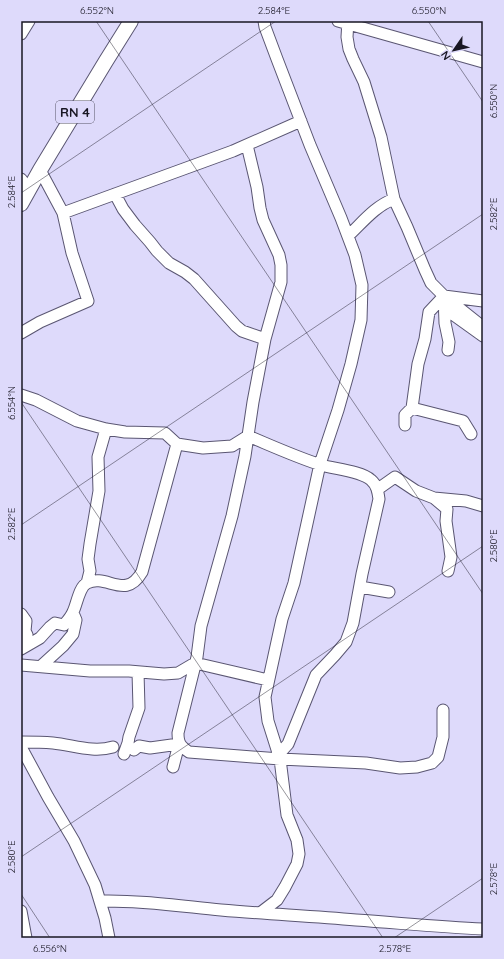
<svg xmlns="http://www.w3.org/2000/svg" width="504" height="959" viewBox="0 0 504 959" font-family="Quicksand,sans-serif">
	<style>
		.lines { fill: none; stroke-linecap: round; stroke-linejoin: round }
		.minor-casing { stroke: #5a5672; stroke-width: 13 }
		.major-casing { stroke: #5a5672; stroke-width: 16 }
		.minor { stroke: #fff; stroke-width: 11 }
		.major { stroke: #fff; stroke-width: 14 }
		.ticks { fill: none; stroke: #191723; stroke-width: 1; stroke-opacity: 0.45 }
		.labels { text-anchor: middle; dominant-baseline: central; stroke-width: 3; stroke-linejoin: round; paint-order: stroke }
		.shield { fill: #dedafb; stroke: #545264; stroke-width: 1 }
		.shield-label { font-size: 13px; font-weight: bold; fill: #191723 }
		.neatline { fill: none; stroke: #191723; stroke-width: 1.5 }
		.ticks-label { font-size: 10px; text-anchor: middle; fill: #191723 }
	</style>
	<rect width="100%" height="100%" fill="#dedafb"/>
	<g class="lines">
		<defs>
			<path id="minor" d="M338,21L483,62
				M348,21L347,37L349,49L353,59L364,82L381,137L394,199L407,227L425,270L431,283L444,296L483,327
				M21,34L29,21
				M247,145L257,187L260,208L263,220L279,255L281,265V282L265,339L253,402L245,456L232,516L201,626L197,657L178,733C178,743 180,746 189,752L280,759L366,763L400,768L417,767L432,763L438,757L443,737V710
				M21,179L29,189
				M115,194L123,209L135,225L150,242L157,251L169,263L185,272L194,279L236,326L242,331L265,339
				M63,213L233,151L301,121
				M348,236C362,223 375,206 394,199
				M444,296L483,301
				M444,308L483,336
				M21,333L40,322L88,301L72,253L63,213L40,170
				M448,350L449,342L445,323L444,296L429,312L425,339L418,364L412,408L463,421L471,434
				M21,395L36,400L77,421L106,429L125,432L165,433L177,444L203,448L232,446L248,436C272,446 296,457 321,465C334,469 361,471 371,480C377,485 378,492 379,499L362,574L353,623L346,642L335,655L316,675L288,744L279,754
				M405,425V415L412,408
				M378,489L395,477L416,491L434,498L447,509L446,521L451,557L448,571
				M434,498L466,501L483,506
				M87,583L90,571L88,559L90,544L99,491L98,457L106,429
				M360,587L389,592
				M21,614L26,621L25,631L27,635L21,643
				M21,649L40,638L50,627L55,623L64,625C67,621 71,617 73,612C77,604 79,587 87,583C107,573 125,601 142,572L177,444
				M21,665L90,671H129L164,674L178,673L195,663L268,680
				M41,666L63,646L73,634L76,620L73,613
				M21,742C32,742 42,742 53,743C73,745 93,753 113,747
				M21,747L48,797L74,841L95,885L105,918L109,938
				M134,750L139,746L150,748L179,744L173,767
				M124,754L128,743L129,737L139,708L138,672
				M100,901C140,900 180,906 221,910C266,914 311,916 356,920C399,923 441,927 483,929
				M21,911L26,938
				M260,913L277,900L285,887L297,864L299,854L297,840L287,815L280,759L268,721L265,697L282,619L294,583L320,464L338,410L351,364L361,320L362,285L355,255L341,218L310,145L277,59L265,27L264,21"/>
			<path id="major" d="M21,204L40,170L106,61L131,21"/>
		</defs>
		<use href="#minor" class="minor-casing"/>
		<use href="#major" class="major-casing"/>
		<use href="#minor" class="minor"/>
		<use href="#major" class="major"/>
	</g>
	<path class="ticks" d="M96,21L483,594M428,21L483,102M21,193L276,21M21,402L383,938M21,525L483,214M21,857L483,546M21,894L50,938M394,938L483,878"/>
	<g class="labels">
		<rect class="shield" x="56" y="101" width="38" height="22" rx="3"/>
		<g class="shield-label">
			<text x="75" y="112">RN 4</text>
		</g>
	</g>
	<rect width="504" height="959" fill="none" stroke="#dedafb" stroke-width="44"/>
	<g transform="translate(454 50) rotate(236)" stroke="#dedafb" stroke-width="3" paint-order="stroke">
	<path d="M0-3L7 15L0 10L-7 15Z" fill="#191723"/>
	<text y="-6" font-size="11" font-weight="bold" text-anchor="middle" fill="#191723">N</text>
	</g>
	<rect x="22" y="22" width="460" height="915" class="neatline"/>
	<g class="ticks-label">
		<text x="97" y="14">6.552°N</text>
		<text x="274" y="14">2.584°E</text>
		<text x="429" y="14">6.550°N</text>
		<text transform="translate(493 101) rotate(-90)" y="4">6.550°N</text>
		<text transform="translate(11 192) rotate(-90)" y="4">2.584°E</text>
		<text transform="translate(493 214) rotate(-90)" y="4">2.582°E</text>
		<text transform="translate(11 403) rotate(-90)" y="4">6.554°N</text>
		<text transform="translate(11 524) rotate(-90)" y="4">2.582°E</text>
		<text transform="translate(493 546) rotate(-90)" y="4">2.580°E</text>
		<text transform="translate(11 857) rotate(-90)" y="4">2.580°E</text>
		<text transform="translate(493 879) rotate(-90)" y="4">2.578°E</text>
		<text x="50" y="952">6.556°N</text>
		<text x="395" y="952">2.578°E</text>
	</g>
</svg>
